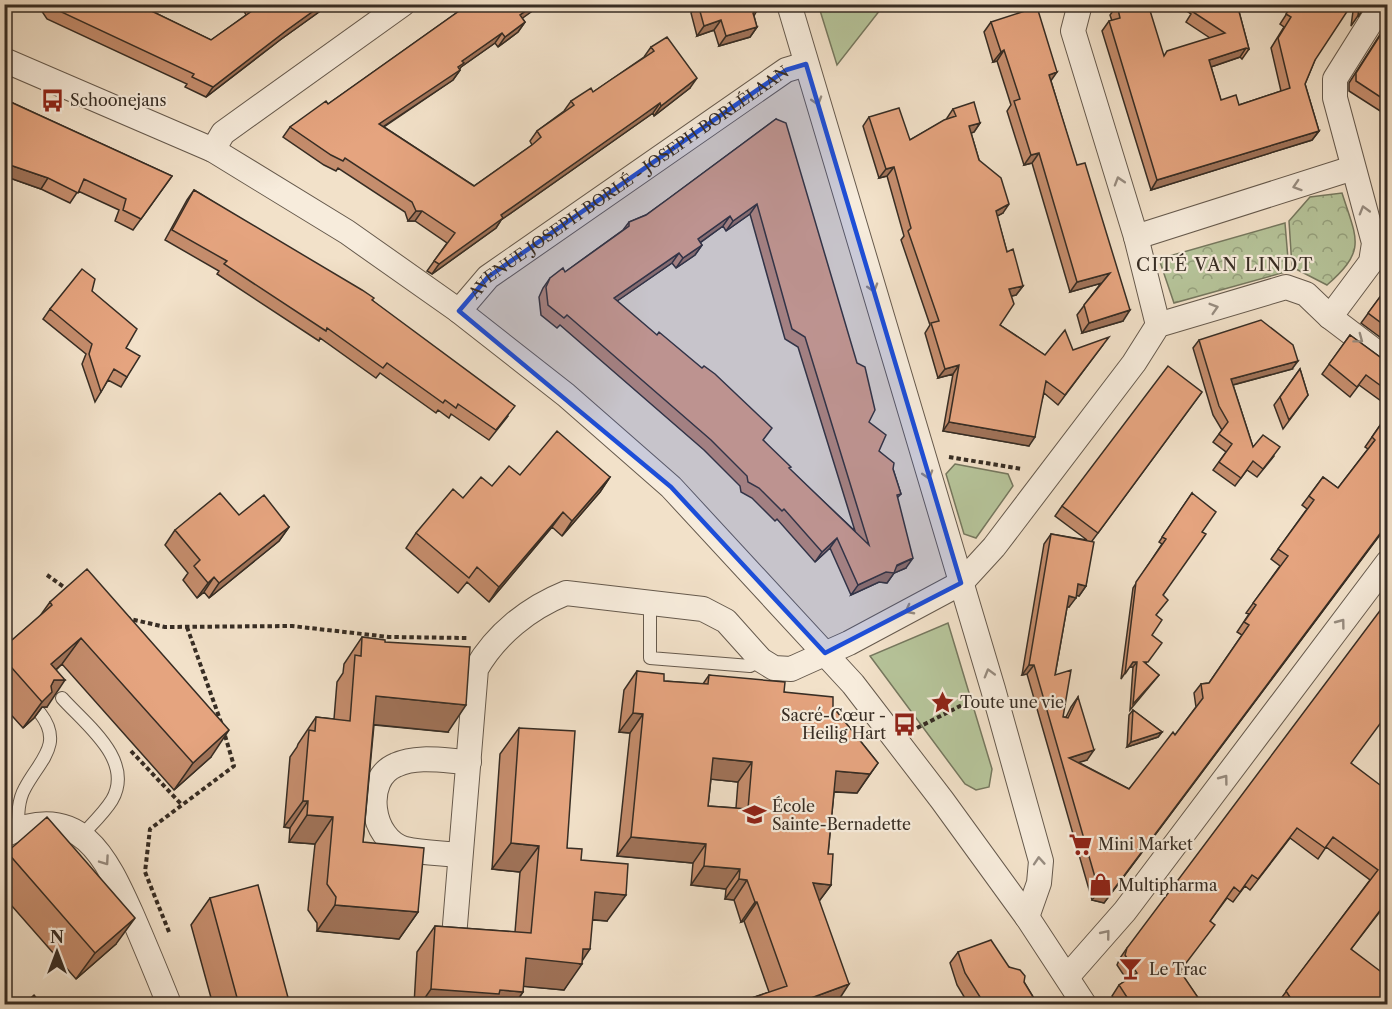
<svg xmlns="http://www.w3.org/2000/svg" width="1392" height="1009" viewBox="0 0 1392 1009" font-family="'Libre Caslon Text',serif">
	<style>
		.forest { fill: url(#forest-crowns); stroke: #76785f; stroke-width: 1.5 }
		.garden { fill: #b6c49a; stroke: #76785f; stroke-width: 1.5 }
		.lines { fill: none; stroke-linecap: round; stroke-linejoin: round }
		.lane-casing { stroke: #665a4d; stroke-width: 14 }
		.street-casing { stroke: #665a4d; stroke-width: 26 }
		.path { stroke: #372d24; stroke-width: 4; stroke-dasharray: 4.5 3; stroke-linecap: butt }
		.lane { stroke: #f7ecdc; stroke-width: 12 }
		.street { stroke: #f7ecdc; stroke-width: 24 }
		.wall { fill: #c58d6d; stroke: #372d24; stroke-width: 1.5; fill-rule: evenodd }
		.shaded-wall { fill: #a07359; stroke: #372d24; stroke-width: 1.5 }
		.building { fill: #e5a47f; stroke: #372d24; stroke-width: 1.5; fill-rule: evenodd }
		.oneway { stroke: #978c80 }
		.marked { fill: #1d4ed8; fill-opacity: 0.2; stroke: #1d4ed8; stroke-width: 4.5; stroke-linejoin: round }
		.labels { text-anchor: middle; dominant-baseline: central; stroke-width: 4.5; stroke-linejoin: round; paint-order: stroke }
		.poi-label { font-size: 16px; fill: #372d24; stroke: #f7ecdc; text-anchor: start }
		.street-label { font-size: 16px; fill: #372d24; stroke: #f7ecdc }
		.neighbourhood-label { font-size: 18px; letter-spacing: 1.5px; fill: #372d24; stroke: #f7ecdc }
	</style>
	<defs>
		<pattern id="forest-crowns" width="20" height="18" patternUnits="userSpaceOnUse" patternTransform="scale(1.5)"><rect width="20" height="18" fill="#b6c49a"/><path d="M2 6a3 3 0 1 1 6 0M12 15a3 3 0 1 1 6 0" fill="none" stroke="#95a07d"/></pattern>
	</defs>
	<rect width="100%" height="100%" fill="#f2e1c9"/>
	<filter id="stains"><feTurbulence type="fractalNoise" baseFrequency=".00333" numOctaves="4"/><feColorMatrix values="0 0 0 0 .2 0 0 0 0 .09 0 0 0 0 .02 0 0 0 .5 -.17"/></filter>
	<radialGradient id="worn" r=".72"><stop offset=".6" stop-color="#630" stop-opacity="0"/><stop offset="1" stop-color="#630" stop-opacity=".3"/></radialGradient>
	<path class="forest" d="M1342,193C1357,240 1367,250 1327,285L1292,267L1289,221L1310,197Z
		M1285,223L1289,271L1174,303L1159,259Z"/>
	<path class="garden" d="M818,4H884V5L837,65Z
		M955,464L1008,474L1013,486L976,538L964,534L946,474Z
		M948,623L992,769L989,787L976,790L965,784L870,656Z"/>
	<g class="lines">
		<defs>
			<path id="lane" d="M650,601V658L750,666L761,660
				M62,698C85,724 135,760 112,800C104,813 92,824 82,835
				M18,829C18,815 18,800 25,788C40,760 64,744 40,713"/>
			<g id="street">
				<path d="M789,4L993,689L1041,861L1039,883L1027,917"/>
				<path d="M1080,4L1073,31L1136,237L1158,325"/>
				<path d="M4,60L213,150L347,232L459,311L566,395L671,487L853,684L942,800L1027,917L1084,1004"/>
				<path d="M213,150L223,133L403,4"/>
				<path d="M1136,237L1353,168"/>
				<path id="s1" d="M459,311L488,277L786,70L806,64"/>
				<path d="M1330,317L1371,262L1374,243L1335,98V79L1382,4"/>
				<path d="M4,835C80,800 106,857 132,915C145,945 157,974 169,1004"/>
				<path d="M460,855C442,853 422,853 405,849C371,840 362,779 396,765C418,755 445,761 469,762"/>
				<path d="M454,937L476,669C496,634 529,608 566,593L703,609L726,621L761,660L774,668L791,669L802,664L849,643L961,583L994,547L1134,363L1158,325L1286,287L1306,294L1330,317L1388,361"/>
				<path d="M1067,977L1125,911L1388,562"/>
			</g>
		</defs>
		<use href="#lane" class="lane-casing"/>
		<use href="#street" class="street-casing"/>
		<path class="path" d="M949,457L1022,469
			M47,575L68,590
			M126,618L165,627L292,626L389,637L468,638
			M187,627L222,725
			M917,728L970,701
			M131,751L182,805
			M169,932L145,872L150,829L234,766L224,732"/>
		<use href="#lane" class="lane"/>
		<use href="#street" class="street"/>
	</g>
	<path class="wall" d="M37,4H137L211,40L246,15L244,11L249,4H330L280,40L206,97L185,87L187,84L47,19Z
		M469,4H542L522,18L525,22L518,32L498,47L495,43L461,67L459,69L460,70L453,80L384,127L474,186L532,145L530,141L537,131L564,111L571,101L593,92L612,79L644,57L651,47L690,88L654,116L653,113L501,220L496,228L432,274L427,271L447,243L415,221H408L405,212L338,168L336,171L324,165L283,137L290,127L328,104Z
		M697,4H756V12L754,16L757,27L750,37L719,46L714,30L697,36L691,13Z
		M1176,4H1237L1249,49L1242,59L1240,57L1211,67L1221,100L1239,105L1281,91L1271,48L1284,27L1280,24L1293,4L1315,60L1305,84L1319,131L1312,140L1151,190L1102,31L1109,21H1112L1110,15L1117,5L1164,56L1210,38L1186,22L1191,14Z
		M1354,4H1366L1351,26Z
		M991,22L1051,81L1123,321L1082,333L1077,315L1101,283L1070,292L1032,163L1024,165L1007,111L1011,105L997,61L993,62L984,32Z
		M1388,22V140L1381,120L1385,114L1349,91V83Z
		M4,99L172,176L133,230L115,221L119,210L78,191L70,203L41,189L4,176Z
		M953,109L980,123L974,132L971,133L979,160L1003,213L997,216L1007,252L1023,286L1016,295L1011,296L1000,325L1045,355L1102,346L1058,405L1044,393L1029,446L943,431L953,374L938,378L925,333L930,325L901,240L904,236L887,176L879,178L863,126L869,117L910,140L947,119V118Z
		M776,119L869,422L879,451L893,469L901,494L897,498L906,568L894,573L887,583L879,582L851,595L830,548L815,562L777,519L775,521L752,498L741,492L740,486L704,450L560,325L557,328L541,315L539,297L543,288L550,278L565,272L623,230L629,222L646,215L668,199ZM750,214L785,339L798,347L855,531L789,469L763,440L617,301L672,263L676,268L695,255L702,245L700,243L723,226L726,231Z
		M194,190L372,300L508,416L489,440L451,414L449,418L438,410L436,413L380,373L376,378L320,338L319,341L217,274L219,271L165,240L187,200Z
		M1388,286V343L1361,323Z
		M50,309L126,348L127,377L121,387L108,380L95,402L82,364L86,354L43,319Z
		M1350,335L1388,363V406L1359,385L1350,397L1322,374Z
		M1199,340L1292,369L1233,385L1253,447L1274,456L1257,477L1247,470L1235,486L1213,470L1226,452L1213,442L1222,430L1213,415L1193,348Z
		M1300,369L1308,395L1283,429L1274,405Z
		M1202,392L1092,541L1086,586L1079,596L1076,595L1069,607H1067L1055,675L1063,717H1066L1071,707L1078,697L1087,760L1078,762L1129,789L1175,735L1196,707L1194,693L1201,684L1209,683L1242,635L1237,632L1249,614L1246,613L1280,566L1271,559L1307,509L1302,505L1323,477L1338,488L1368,449L1365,447L1388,414V524L1104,903L1092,900L1027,674L1022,675L1044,544L1051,534L1087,540L1055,516L1062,506Z
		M520,475L610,477L600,492L562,536L552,527L489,602L467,582L458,593L406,548L416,533L463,498Z
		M1192,493L1202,532L1163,595L1156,615L1146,664L1159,675L1130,710L1133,667H1129L1121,679L1133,588L1162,544L1159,542Z
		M239,515L289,527L279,541L209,598L204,592L197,598L183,580L188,573L165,545L175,530Z
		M50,602L211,757L174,790L62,664L56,670L47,707H42L34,718L23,728L4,707V647L40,616Z
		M362,637L385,642L448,732L374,725L363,842L418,912L399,939L317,931V923L308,910L315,844L289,842L290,828L284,827L290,757L297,747L298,744L316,717L334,719L337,682L343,673L344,664Z
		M637,671L664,681L703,684L709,675L784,692L833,707L878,763L857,793L834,792L828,854L831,885L819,901L836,1004L833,1005H741L743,1001L769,992L744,921L741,922L734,900L725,899L726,889L691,885L693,863L617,856L630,733L619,732L624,690ZM711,779L738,782L736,808L708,806Z
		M1133,710L1162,732L1158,737L1127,747L1129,715Z
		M519,728L567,848L581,860L607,921L592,920L582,960L564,990L523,986V992L514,1005H414L417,952L435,926L515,932L520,872L492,869L500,754Z
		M1351,764L1388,901L1351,949L1388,1005H1281L1279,1001L1370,880L1326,847L1318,859L1290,838L1250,890L1245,886L1233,902L1227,898L1210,921L1180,972L1203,1005H1118L1112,996L1119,985L1127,980L1117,965L1120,958L1127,948Z
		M7,852L116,944L76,979L4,897V856Z
		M210,898L290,1005H213L191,925Z
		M958,952L1009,967L1024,982L1038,1005H969L957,985L950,963Z"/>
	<path class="shaded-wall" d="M323,4H330L280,40L206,97L213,87L287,30Z
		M535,4H542L513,25L520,15Z
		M568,4L565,7L552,5L553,4Z
		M721,20L714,30L697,36L704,26Z
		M525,22L518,32L498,47L505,37Z
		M757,27L750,37L719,46L726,36Z
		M502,33L495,43L461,67L458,72L460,70L453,80L372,134L379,124L462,61Z
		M1246,48L1240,57L1202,70L1209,60Z
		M1004,50L997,61L993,62L1001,52Z
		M1057,72L1050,82L1049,75Z
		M697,78L690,88L654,116L661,106Z
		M660,103L653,113L501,220L496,228L432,274L439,264L501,215Z
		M980,123L974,132L963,136L969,126Z
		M1319,131L1312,140L1151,190L1157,180Z
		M1039,153L1032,163L1024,165L1031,155Z
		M4,163L48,178L41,189L4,176Z
		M894,167L887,176L879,178L886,169Z
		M757,204L750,214L726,231L733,221Z
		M1009,204L1003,213L990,220L996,211Z
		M416,211H422L415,221H408Z
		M730,216L723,226L691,249L698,239Z
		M702,245L695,255L676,268L683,258Z
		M679,253L672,263L607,308L614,298Z
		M1110,273L1102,283L1070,292L1077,282Z
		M1023,286L1016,295L1003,298L1009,289Z
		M1130,310L1123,321L1082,333L1089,323Z
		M1298,361L1292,369L1225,387L1231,379Z
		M959,365L953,374L938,378L945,369Z
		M949,422L1035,437L1029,446L943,431Z
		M610,477L600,492L562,536L572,521Z
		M563,512L552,527L489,602L499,587Z
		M1388,524L1104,903L1092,900L1099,891Z
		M289,527L279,541L209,598L219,583Z
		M837,538L830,548L815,562L822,552Z
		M913,558L906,568L894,573L887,583L879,582L851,595L858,585Z
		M214,577L204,592L197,598L208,583Z
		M1078,584L1086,586L1079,596L1071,594Z
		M1069,596L1076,598L1069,607L1062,606Z
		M81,638L62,664L32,691L51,664Z
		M1133,662H1137L1133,667H1129Z
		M1029,665H1034L1027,674L1022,675Z
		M54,680H65L47,707H42L34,718L23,728L42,702Z
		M376,696L466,705L448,732L358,723Z
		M633,713L643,714L630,733L619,732Z
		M229,730L211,757L174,790L193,763Z
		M1162,732L1158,737L1127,747L1131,742Z
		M1094,750L1087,760L1064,767L1069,758Z
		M713,758L752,762L738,782L699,778Z
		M836,771L870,774L857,793L823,791Z
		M303,801H308L290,828L284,827Z
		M307,815L333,817L315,844L289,842Z
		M631,837L706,844L693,863L617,856Z
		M511,843L539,846L520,872L492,869Z
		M704,866L740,869L726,889L691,885Z
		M739,879L747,880L734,900L725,899Z
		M813,883L831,885L817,904Z
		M595,892L626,895L607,921L577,918Z
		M755,902H757L744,921L741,922Z
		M335,905L418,912L399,939L317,931Z
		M135,918L116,944L76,979L95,953Z
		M583,949H590L580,964H582L564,990L507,985L526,958Z
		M849,984L836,1004L833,1005H792Z
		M431,989L500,990L523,992L514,1005H420Z"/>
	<path class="building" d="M52,4H137L211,40L256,8L253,4H323L287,30L213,87L192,77L194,74L55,9Z
		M469,4H535L520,15L525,22L505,37L502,33L462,61L464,63L458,67L460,70L379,124L474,186L532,145L541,137L537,131L574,105L571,101L591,88L593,92L612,79L654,51L651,47L667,37L697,78L661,106L660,103L639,118L501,215L503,218L439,264L434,261L455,233L422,211H416L412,202L345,158L343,161L331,155L290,127L326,101L328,104Z
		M698,4H756V12L753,13L757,27L726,36L721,20L704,26Z
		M1119,4H1148L1164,56L1167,51L1225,33L1193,12L1198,4H1237L1249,49L1246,48L1209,60L1221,100L1236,95L1239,105L1290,88L1278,38L1291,17L1286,14L1293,4H1352L1315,60L1305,84L1319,131L1157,180L1109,21L1120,18L1117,5Z
		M1359,4H1366L1358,17Z
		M1037,7L1057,72L1049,75L1077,165L1085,163L1130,310L1089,323L1084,305L1110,273L1077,282L1039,153L1031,155L1014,101L1020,99L1004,50L1001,52L991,22Z
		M1388,23V102L1356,81V73Z
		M4,99L172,176L141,219L123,210L126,199L84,179L78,193L48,178L4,163Z
		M974,102L980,123L969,126L979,160L1001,178L1009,204L996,211L1007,252L1013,249L1023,286L1009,289L1014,304L1000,325L1045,355L1065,330L1073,350L1109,337L1065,395L1046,381L1035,437L949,422L959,365L945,369L931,323L939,321L908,231L911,228L894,167L886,169L869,117L899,108L910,140L944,120L956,116L953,109Z
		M776,119L786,123L857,363L865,367L875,410L869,422L886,435L879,451L894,463L893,469L901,494L897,495L913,558L897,565L894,573L886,572L858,585L837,538L822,552L784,509L782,511L759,488L748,482L747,476L711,440L567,315L564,318L548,305L546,287L550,278L563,268L565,272L629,226V222L646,215L668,199ZM757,204L792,329L805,337L869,545L789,468L791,467L763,440L772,428L715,374L704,366L702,368L659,332L657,335L614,298L679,253L683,258L702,245L698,239L730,216L733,221Z
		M194,190L362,290L374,298L372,300L515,406L496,430L458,404L456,408L445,400L443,403L387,363L383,368L327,328L326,331L224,264L227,261L172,230Z
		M82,269L95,279L92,291L137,329L126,348L140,356L127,377L114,369L101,392L89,354L92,344L50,309Z
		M1388,286V328L1368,313Z
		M1261,320L1293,345L1298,361L1231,379L1253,447L1263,435L1280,447L1263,469L1253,461L1241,478L1219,462L1232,444L1219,434L1228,422L1219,406L1199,340Z
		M1350,335L1388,363V391L1366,375L1357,387L1329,364Z
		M1168,366L1202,392L1098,533L1062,506Z
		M1300,369L1308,395L1289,420L1280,397Z
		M1388,414V523L1111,893L1099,891L1034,665H1029L1051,534L1094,542L1086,586L1078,584L1076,598L1069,596L1055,675L1071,670L1063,717L1068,718L1078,697L1094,750L1069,758L1129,789L1173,732L1175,735L1203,698L1201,684L1209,683L1249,625L1244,622L1256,605L1253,603L1288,556L1278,549L1314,500L1309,496L1323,477L1338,488L1375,440L1372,437Z
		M557,431L610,477L572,521L563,512L499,587L477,567L469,578L416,533L453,489L463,498L481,477L492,486L509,466L520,475Z
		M220,493L239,515L264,495L289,527L219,583L214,577L208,583L194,566L200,560L175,530Z
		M1192,493L1216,512L1202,532L1206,534L1163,595L1168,600L1156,615L1162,620L1152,635L1162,643L1148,662H1144L1159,675L1133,704L1137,662H1133L1125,674L1136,582L1166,539L1162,537Z
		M87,569L229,730L193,763L81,638L51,664L65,680H54L51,686L52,692L42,702L4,659V647L52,605L50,602Z
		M1388,600V713L1351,763L1388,791V900L1351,949L1388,977V1005H1321L1313,999L1309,1005H1295L1286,991L1378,870L1333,837L1325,848L1297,828L1258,879L1252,875L1240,892L1234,887L1210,921L1215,925L1180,971L1203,1005H1159L1157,1001L1152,1005H1132L1119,985L1137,973L1125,955L1127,948Z
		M362,637L385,640V642L470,647L466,705L376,696L363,842L424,848L418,912L335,905L336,897L327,884L333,817L307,815L308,801H303L309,730L315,731L316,717L350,721L355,655L361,656Z
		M637,671L664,674V681L708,684L709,675L785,682L784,692L833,697V707L878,763L870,774L836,771L828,854H833L831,885L813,883L849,984L792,1005H745L743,1001L787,986L757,902H755L747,880L739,879L740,869L704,866L706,844L631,837L643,714L633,713ZM713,758L752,762L748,809L708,806Z
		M1133,710L1162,732L1131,742Z
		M519,728L575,731L567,848L582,849L581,860L628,864L626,895L595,892L590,949H583L582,964L526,958L523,992L500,990L499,994L431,989L435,926L531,933L539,846L511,843Z
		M47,817L135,918L95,953L7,852Z
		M258,885L290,1005H239L210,898Z
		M991,940L1009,967L1020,970L1025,976L1024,982L1038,1005H985L965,973L958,952Z
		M34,995L42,1005H23Z"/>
	<defs><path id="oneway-chevron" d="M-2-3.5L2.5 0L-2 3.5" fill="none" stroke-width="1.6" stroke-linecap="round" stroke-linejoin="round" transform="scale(1.5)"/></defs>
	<g class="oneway">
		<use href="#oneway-chevron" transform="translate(817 101) rotate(73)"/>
		<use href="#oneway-chevron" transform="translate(1119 181) rotate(-107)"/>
		<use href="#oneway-chevron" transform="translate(1297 186) rotate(162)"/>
		<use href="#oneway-chevron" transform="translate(1364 210) rotate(-106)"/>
		<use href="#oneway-chevron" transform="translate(873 288) rotate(73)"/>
		<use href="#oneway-chevron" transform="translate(1214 308) rotate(-17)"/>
		<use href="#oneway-chevron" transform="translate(1359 339) rotate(37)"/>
		<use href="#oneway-chevron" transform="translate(928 475) rotate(73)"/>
		<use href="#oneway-chevron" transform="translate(909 610) rotate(152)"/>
		<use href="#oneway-chevron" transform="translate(1341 623) rotate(-53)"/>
		<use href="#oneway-chevron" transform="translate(989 673) rotate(-106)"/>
		<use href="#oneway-chevron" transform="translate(1224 779) rotate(-53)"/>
		<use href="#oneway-chevron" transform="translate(105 861) rotate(55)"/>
		<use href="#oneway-chevron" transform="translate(1039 861) rotate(-94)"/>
		<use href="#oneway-chevron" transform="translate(1106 934) rotate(-51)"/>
	</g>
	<path class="marked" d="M806,64L961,583L825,653L671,487L459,311L488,277L786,70Z"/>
	<defs>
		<symbol id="bus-bare" viewBox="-9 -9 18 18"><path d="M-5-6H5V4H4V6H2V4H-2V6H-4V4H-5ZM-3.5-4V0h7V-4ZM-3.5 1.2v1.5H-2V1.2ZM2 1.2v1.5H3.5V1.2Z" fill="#8f2418" stroke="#f7ecdc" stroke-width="2.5" paint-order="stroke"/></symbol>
		<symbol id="sight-bare" viewBox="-9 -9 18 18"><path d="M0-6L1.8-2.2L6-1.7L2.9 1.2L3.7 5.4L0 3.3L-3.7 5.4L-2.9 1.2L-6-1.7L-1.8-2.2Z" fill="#8f2418" stroke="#f7ecdc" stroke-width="2.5" paint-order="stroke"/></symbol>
		<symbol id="school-bare" viewBox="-9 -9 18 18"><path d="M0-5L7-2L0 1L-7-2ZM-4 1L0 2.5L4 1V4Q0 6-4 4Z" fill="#8f2418" stroke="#f7ecdc" stroke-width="2.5" paint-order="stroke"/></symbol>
		<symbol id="supermarket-bare" viewBox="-9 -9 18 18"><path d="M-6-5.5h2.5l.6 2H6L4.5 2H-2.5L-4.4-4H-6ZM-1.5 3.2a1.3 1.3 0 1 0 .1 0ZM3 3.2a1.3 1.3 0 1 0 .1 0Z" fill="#8f2418" stroke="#f7ecdc" stroke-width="2.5" paint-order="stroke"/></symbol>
		<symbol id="shop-bare" viewBox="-9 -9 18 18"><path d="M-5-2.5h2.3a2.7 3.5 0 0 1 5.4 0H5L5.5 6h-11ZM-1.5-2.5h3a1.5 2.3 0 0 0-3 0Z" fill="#8f2418" stroke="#f7ecdc" stroke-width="2.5" paint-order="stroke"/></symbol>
		<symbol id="bar-bare" viewBox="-9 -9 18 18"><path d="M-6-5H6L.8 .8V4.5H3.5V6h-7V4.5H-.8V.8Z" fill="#8f2418" stroke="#f7ecdc" stroke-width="2.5" paint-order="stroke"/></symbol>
	</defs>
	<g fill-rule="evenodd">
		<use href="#bus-bare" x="36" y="84" width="33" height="33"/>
		<use href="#sight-bare" x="926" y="686" width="33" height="33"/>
		<use href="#bus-bare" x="888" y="708" width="33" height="33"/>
		<use href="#school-bare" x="738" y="798" width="33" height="33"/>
		<use href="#supermarket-bare" x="1064" y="828" width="33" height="33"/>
		<use href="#shop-bare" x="1084" y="868" width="33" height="33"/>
		<use href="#bar-bare" x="1114" y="952" width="33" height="33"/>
	</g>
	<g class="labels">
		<g class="poi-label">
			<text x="70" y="100">Schoonejans</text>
			<text x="960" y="702">Toute une vie</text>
			<text x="886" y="715" text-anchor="end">Sacré-Cœur -<tspan x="886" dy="18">Heilig Hart</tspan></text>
			<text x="772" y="806">École<tspan x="772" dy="18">Sainte-Bernadette</tspan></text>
			<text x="1098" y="844">Mini Market</text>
			<text x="1118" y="885">Multipharma</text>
			<text x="1149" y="969">Le Trac</text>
		</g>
		<g class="street-label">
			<text stroke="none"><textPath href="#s1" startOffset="214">AVENUE JOSEPH BORLÉ - JOSEPH BORLÉLAAN</textPath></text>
		</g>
		<g class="neighbourhood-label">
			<text x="1225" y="265">CITÉ VAN LINDT</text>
		</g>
	</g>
	<rect width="1392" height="1009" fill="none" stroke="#f2e1c9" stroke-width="24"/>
	<rect x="6" y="6" width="1380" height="997" fill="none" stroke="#372d24" stroke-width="3"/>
	<rect x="12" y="12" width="1368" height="985" fill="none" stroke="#372d24" stroke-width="1.5"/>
	<g transform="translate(57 952)" stroke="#f7ecdc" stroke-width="4.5" paint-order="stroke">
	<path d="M0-4.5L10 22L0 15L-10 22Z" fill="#372d24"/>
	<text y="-9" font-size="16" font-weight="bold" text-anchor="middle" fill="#372d24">N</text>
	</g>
	<rect width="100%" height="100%" filter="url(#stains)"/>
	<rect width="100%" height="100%" fill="url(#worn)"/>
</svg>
